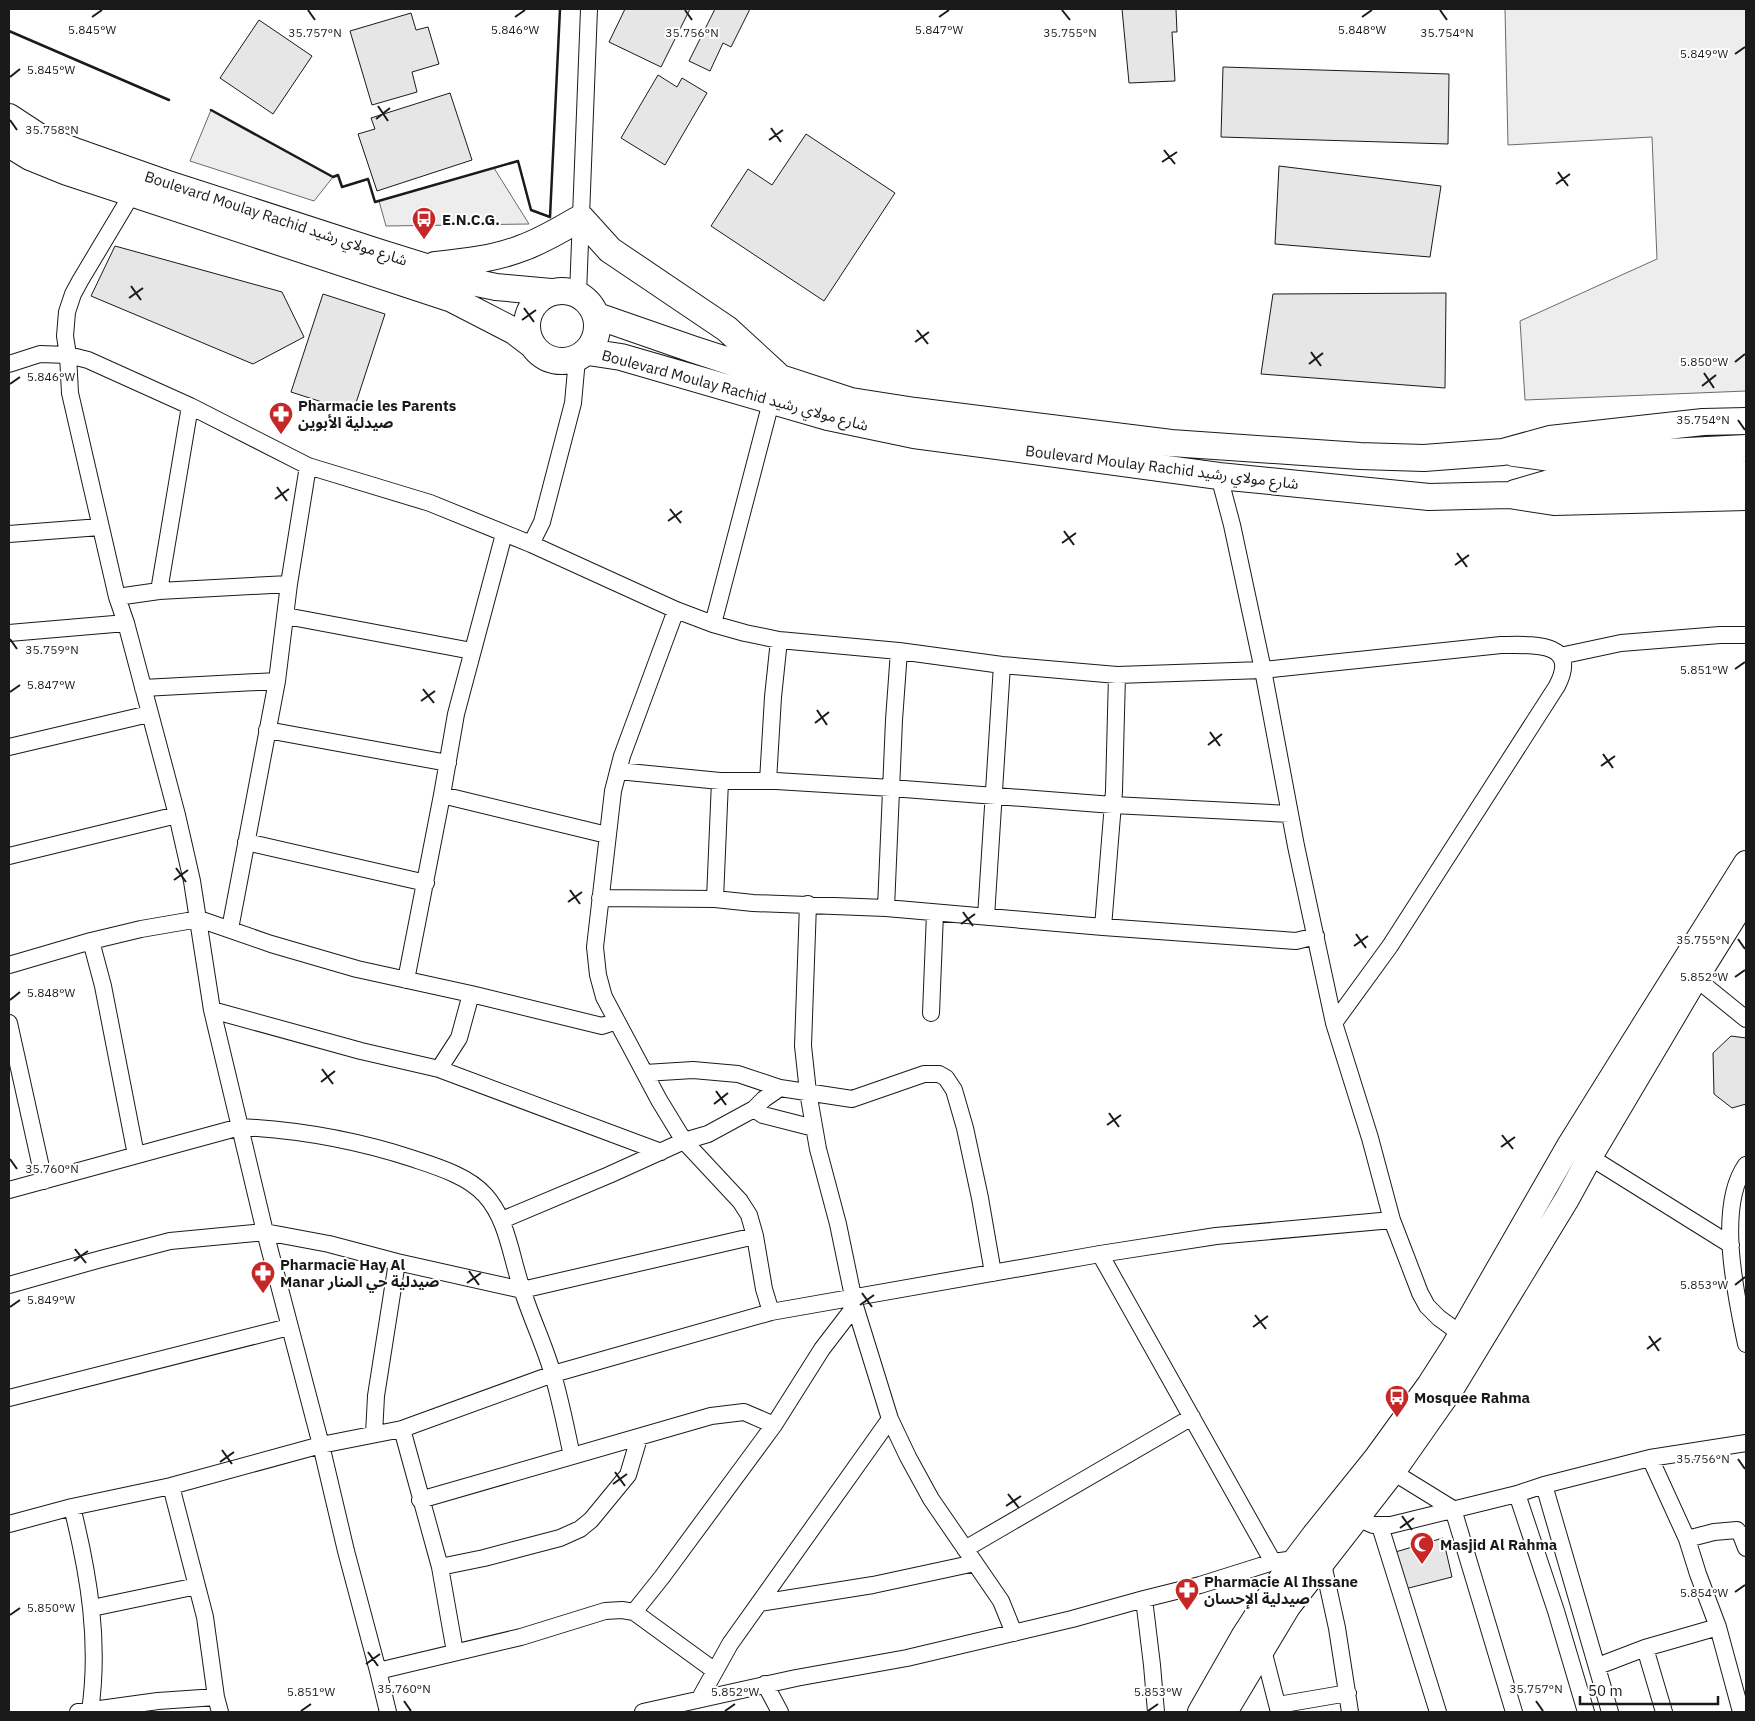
<svg xmlns="http://www.w3.org/2000/svg" width="1755" height="1721" viewBox="0 0 1755 1721" font-family="'IBM Plex Sans','Noto Sans Arabic',sans-serif">
	<style>
		.built { fill: #ededed; stroke: #6a6a6a }
		.building { fill: #e6e6e6; stroke: #1a1a1a }
		.lines { fill: none; stroke-linecap: round; stroke-linejoin: round }
		.street-casing { stroke: #1a1a1a; stroke-width: 18 }
		.secondary-casing { stroke: #1a1a1a; stroke-width: 26 }
		.primary-casing { stroke: #1a1a1a; stroke-width: 28 }
		.street { stroke: #fff; stroke-width: 16 }
		.secondary { stroke: #fff; stroke-width: 24 }
		.primary { stroke: #fff; stroke-width: 26 }
		.wall { stroke: #1a1a1a; stroke-width: 2.5 }
		.ticks { fill: none; stroke: #1a1a1a; stroke-width: 2 }
		.labels { text-anchor: middle; dominant-baseline: central; stroke-width: 4; stroke-linejoin: round; paint-order: stroke }
		.street-label { font-size: 15px; fill: #1a1a1a; stroke: #fff }
		.poi-label { font-size: 15px; font-weight: bold; fill: #1a1a1a; stroke: #fff; text-anchor: start }
		.ticks-label { font-size: 12px; text-anchor: middle; fill: #1a1a1a; stroke: #fff; stroke-width: 4; stroke-linejoin: round; paint-order: stroke }
	</style>
	<rect width="100%" height="100%" fill="#fff"/>
	<path class="built" d="M1505,9H1746V391L1525,400L1520,321L1657,259L1652,137L1508,145Z
		M211,110L333,177L314,201L190,161Z
		M494,168L529,224L386,226L379,201Z"/>
	<path class="building" d="M625,9H690L661,67L609,42Z
		M715,9H750L731,47L723,43L710,71L689,61Z
		M1122,9H1176L1177,32H1172L1175,81L1129,83Z
		M411,13L416,30L428,27L439,64L412,72L417,92L372,105L350,31Z
		M259,20L312,56L273,114L220,78Z
		M1223,67L1449,74L1448,144L1221,137Z
		M658,75L677,87L682,78L707,93L665,165L621,138Z
		M450,93L472,160L377,191L358,134L375,129L371,118Z
		M806,134L895,193L824,301L711,226L748,169L772,185Z
		M1279,166L1441,186L1430,257L1275,244Z
		M115,246L282,292L304,337L253,364L91,296Z
		M1446,293L1445,388L1261,374L1273,294Z
		M323,294L385,314L353,412L291,392Z
		M1731,1036L1746,1038V1104L1732,1108L1714,1094L1713,1053Z
		M1443,1538L1452,1577L1401,1590L1392,1553Z"/>
	<g class="lines">
		<defs>
			<path id="street" d="M132,194L80,281L73,294L67,312L65,336L68,355L70,393L117,597L126,623L177,815L192,881L212,1010L265,1232L321,1445L346,1551L378,1671L388,1712
				M578,294L589,9
				M9,364L40,354L68,355L88,360L190,406L308,466L430,503L531,544L676,610L713,624L745,633L779,640L899,651L1002,665L1117,675L1263,670L1501,645C1529,645 1581,640 1557,686L1390,946L1334,1023
				M1219,476L1232,525L1263,670L1296,846L1334,1023L1370,1138L1392,1220L1420,1293L1427,1306L1439,1318L1461,1334L1471,1338
				M9,534L100,527
				M531,544L542,522L573,403L577,359
				M159,591L190,406
				M117,597L159,591L289,584
				M676,610L622,756L613,791L595,947L598,975L604,997L659,1100L684,1141L740,1201L749,1215L755,1236L764,1289L771,1312
				M286,616L472,651
				M713,624L771,402
				M9,633L126,623
				M1560,656L1621,643L1720,635H1746
				M143,688L277,681
				M267,730L448,763
				M9,747L149,714
				M618,771L720,781H776L891,788L1113,805L1290,814
				M768,781L773,697L779,640
				M442,795L607,835
				M246,842L426,883
				M9,856L177,815
				M600,898L715,899L753,903L886,908L1103,927L1296,941L1316,936
				M715,899L720,781
				M808,904L803,1046L808,1092L818,1149L838,1224L855,1306L890,1419L908,1457L931,1499L1001,1601L1014,1633
				M886,908L894,720L899,651
				M986,917L1002,665
				M1103,927L1114,791L1117,675
				M230,929L277,681L289,584L308,466
				M91,941L103,986L136,1155
				M9,965L91,941L141,929L199,919L271,944L357,969L471,994L602,1026L617,1021
				M1688,972L1746,1019
				M406,980L442,795L456,714L504,534
				M212,1010L361,1051L439,1069L661,1152
				M931,1013L935,913
				M9,1023L44,1181
				M439,1069L459,1038L471,994
				M645,1073L693,1070L738,1074L780,1088
				M754,1109L763,1115L814,1128
				M1582,1152L1731,1245
				M1746,1165C1716,1207 1736,1296 1746,1344
				M9,1190L240,1127C302,1130 356,1140 414,1159C438,1167 468,1176 485,1195C508,1220 511,1258 522,1289C531,1318 545,1346 553,1375C561,1402 566,1429 572,1456
				M502,1220L609,1175L684,1141L708,1134L754,1109L764,1099L780,1088L852,1099L924,1074H939L946,1078L954,1090L965,1128L980,1198L993,1273
				M1100,1254L1273,1562
				M9,1285L101,1259L170,1241L265,1232L329,1244L397,1262L522,1290L755,1236
				M9,1398L289,1327
				M402,1429L440,1567L455,1652
				M374,1434L376,1396L397,1262
				M1650,1458L1687,1539L1698,1574L1718,1627L1741,1712
				M1385,1466L1393,1472L1453,1509L1514,1712
				M1544,1485L1610,1712
				M171,1486L205,1617L216,1697L220,1712
				M1517,1494L1556,1611L1586,1712
				M420,1500L711,1416L744,1412L774,1425
				M72,1507C89,1575 100,1642 90,1711
				M1348,1514L1373,1525H1391L1517,1494L1544,1485L1650,1458L1746,1443
				M9,1524L72,1507L171,1486L321,1445L402,1429L553,1374L771,1312L1100,1254L1216,1236L1392,1220
				M1380,1526L1438,1712
				M1687,1539L1714,1532L1737,1530L1741,1535L1746,1548
				M965,1549L1192,1417
				M1323,1564L1337,1628L1350,1712
				M440,1567L484,1558L518,1549L560,1538L580,1529L591,1520L628,1475L639,1438
				M1144,1599L1152,1665L1156,1712
				M759,1603L873,1585L975,1563
				M92,1608L197,1586
				M634,1612L662,1577L774,1425L822,1349L855,1306
				M1645,1648L1664,1712
				M1263,1650L1279,1712
				M1598,1666L1645,1648L1718,1627
				M378,1671L521,1637L605,1611L622,1610L634,1612L715,1671
				M765,1684L780,1712
				M700,1698L730,1644L890,1419
				M1278,1705L1348,1693
				M78,1712L158,1701L216,1697
				M643,1712L796,1678L907,1658L1072,1619L1144,1599L1200,1585L1273,1562L1295,1559"/>
			<path id="secondary" d="M1200,1712L1244,1635L1277,1584L1314,1535L1376,1458L1429,1385L1454,1346L1570,1144L1641,1030L1746,863
				M1225,1712L1288,1607L1393,1472L1454,1385L1567,1199L1590,1157L1696,978L1746,898"/>
			<path id="primary" d="M9,117L41,138L77,152L165,183L378,252L477,283L496,287L551,292
				M9,144L30,157L67,172L452,299L514,331L531,344
				M435,265C464,262 494,259 522,248C542,241 561,229 581,218L610,250L727,329L776,374
				M527 326a35 35 0 1 1 70 0a35 35 0 1 1-70 0Z
				M597,316L692,349L851,401L915,411L1171,443L1360,456L1424,458L1503,452L1550,439L1703,422L1746,421
				M588,352L621,357L828,417L914,435L1219,476L1429,497L1509,495L1554,502L1746,497
				M1514,453L1551,458L1746,448
				M1515,493L1553,482L1746,474"/>
		</defs>
		<use href="#street" class="street-casing"/>
		<use href="#secondary" class="secondary-casing"/>
		<use href="#primary" class="primary-casing"/>
		<use href="#street" class="street"/>
		<use href="#secondary" class="secondary"/>
		<use href="#primary" class="primary"/>
		<path class="wall" d="M9,31L169,100
			M211,110L333,177L338,175L342,187L368,179L375,202L518,161L531,210L550,217L560,9"/>
	</g>
	<path class="ticks" d="M308,10L315,20M685,10L692,20M1062,10L1070,20M1440,10L1447,20M92,17L102,10M515,17L525,10M939,17L949,10M1362,17L1372,10M1735,54L1745,47M10,77L20,69M378,106L388,121M376,119L390,108M10,120L17,130M771,128L781,142M769,140L783,130M1164,150L1175,164M1162,162L1177,152M1558,172L1568,186M1556,184L1570,174M131,286L141,300M129,298L143,288M524,308L534,322M522,320L536,310M917,330L928,344M915,342L929,332M1311,352L1321,366M1735,362L1745,354M1309,364L1323,353M1704,373L1714,388M10,384L20,377M1702,386L1716,375M1738,420L1745,430M277,487L287,501M275,499L289,489M670,509L681,523M668,521L682,511M1064,531L1074,545M1062,543L1076,533M1457,553L1467,567M1455,565L1469,555M10,639L17,649M1735,669L1745,662M423,689L434,703M10,692L20,685M421,701L435,691M817,710L827,725M815,723L829,712M1210,732L1220,746M1208,745L1222,734M1603,754L1613,768M1601,766L1615,756M176,868L186,882M174,880L188,870M570,890L580,904M568,902L582,892M963,912L973,926M961,924L975,914M1356,934L1366,948M1738,939L1745,949M1354,946L1368,936M1735,977L1745,970M10,1000L20,992M322,1069L333,1084M321,1082L335,1071M716,1091L726,1105M714,1104L728,1093M1109,1113L1119,1127M1107,1125L1121,1115M1502,1135L1513,1149M1501,1147L1515,1137M10,1159L17,1169M75,1249L86,1263M74,1261L88,1251M469,1271L479,1285M467,1283L481,1273M1735,1285L1745,1277M862,1293L872,1307M860,1305L874,1295M10,1307L20,1300M1255,1315L1266,1329M1253,1327L1268,1316M1649,1336L1659,1351M1647,1349L1661,1338M222,1450L232,1464M1738,1459L1745,1469M220,1462L234,1452M615,1472L625,1486M613,1484L627,1474M1008,1494L1019,1508M1006,1506L1021,1496M1402,1516L1412,1530M1400,1528L1414,1518M1735,1592L1745,1585M10,1615L20,1608M368,1652L378,1666M366,1664L380,1654M404,1701L411,1711M1536,1701L1543,1711M301,1711L311,1704M725,1711L735,1704M1148,1711L1158,1704"/>
	<defs>
		<symbol id="bus-pin" viewBox="-11 -11 22 30"><path d="M0 17L-7.5 6A9.5 9.5 0 1 1 7.5 6Z" fill="#c62828" stroke="#fff"/><path d="M-5-6H5V4H4V6H2V4H-2V6H-4V4H-5ZM-3.5-4V0h7V-4ZM-3.5 1.2v1.5H-2V1.2ZM2 1.2v1.5H3.5V1.2Z" fill="#fff"/></symbol>
		<symbol id="pharmacy-pin" viewBox="-11 -11 22 30"><path d="M0 17L-7.5 6A9.5 9.5 0 1 1 7.5 6Z" fill="#c62828" stroke="#fff"/><path d="M-2-6h4v4h4v4h-4v4h-4v-4h-4v-4h4Z" fill="#fff"/></symbol>
		<symbol id="mosque-pin" viewBox="-11 -11 22 30"><path d="M0 17L-7.5 6A9.5 9.5 0 1 1 7.5 6Z" fill="#c62828" stroke="#fff"/><path d="M3.5-4.9A6 6 0 1 0 3.5 4.9A5 5 0 1 1 3.5-4.9Z" fill="#fff"/></symbol>
	</defs>
	<g fill-rule="evenodd">
		<use href="#bus-pin" x="410" y="205" width="28" height="38"/>
		<use href="#pharmacy-pin" x="267" y="400" width="28" height="38"/>
		<use href="#pharmacy-pin" x="249" y="1259" width="28" height="38"/>
		<use href="#bus-pin" x="1383" y="1383" width="28" height="38"/>
		<use href="#mosque-pin" x="1408" y="1530" width="28" height="38"/>
		<use href="#pharmacy-pin" x="1173" y="1576" width="28" height="38"/>
	</g>
	<g class="labels">
		<g class="street-label">
			<text transform="translate(276 218) rotate(18)">Boulevard Moulay Rachid شارع مولاي رشيد</text>
			<text transform="translate(735 390) rotate(15)">Boulevard Moulay Rachid شارع مولاي رشيد</text>
			<text transform="translate(1162 467) rotate(7)">Boulevard Moulay Rachid شارع مولاي رشيد</text>
		</g>
		<g class="poi-label">
			<text x="442" y="219">E.N.C.G.</text>
			<text x="298" y="405">Pharmacie les Parents<tspan x="298" dy="17">صيدلية الأبوين</tspan></text>
			<text x="280" y="1264">Pharmacie Hay Al<tspan x="280" dy="17">Manar صيدلية حي المنار</tspan></text>
			<text x="1414" y="1397">Mosquee Rahma</text>
			<text x="1440" y="1544">Masjid Al Rahma</text>
			<text x="1204" y="1581">Pharmacie Al Ihssane<tspan x="1204" dy="17">صيدلية الإحسان</tspan></text>
		</g>
	</g>
	<g class="ticks-label">
		<text x="92" y="34">5.845°W</text>
		<text x="515" y="34">5.846°W</text>
		<text x="939" y="34">5.847°W</text>
		<text x="1362" y="34">5.848°W</text>
		<text x="315" y="37">35.757°N</text>
		<text x="692" y="37">35.756°N</text>
		<text x="1070" y="37">35.755°N</text>
		<text x="1447" y="37">35.754°N</text>
		<text x="1704" y="58">5.849°W</text>
		<text x="51" y="74">5.845°W</text>
		<text x="52" y="134">35.758°N</text>
		<text x="1704" y="366">5.850°W</text>
		<text x="51" y="381">5.846°W</text>
		<text x="1703" y="424">35.754°N</text>
		<text x="52" y="654">35.759°N</text>
		<text x="1704" y="674">5.851°W</text>
		<text x="51" y="689">5.847°W</text>
		<text x="1703" y="944">35.755°N</text>
		<text x="1704" y="981">5.852°W</text>
		<text x="51" y="997">5.848°W</text>
		<text x="52" y="1173">35.760°N</text>
		<text x="1704" y="1289">5.853°W</text>
		<text x="51" y="1304">5.849°W</text>
		<text x="1703" y="1463">35.756°N</text>
		<text x="1704" y="1597">5.854°W</text>
		<text x="51" y="1612">5.850°W</text>
		<text x="404" y="1693">35.760°N</text>
		<text x="1536" y="1693">35.757°N</text>
		<text x="311" y="1696">5.851°W</text>
		<text x="735" y="1696">5.852°W</text>
		<text x="1158" y="1696">5.853°W</text>
	</g>
	<rect width="1755" height="1721" fill="none" stroke="#1a1a1a" stroke-width="20"/>
	<path d="M1580 1696v8h138v-8" fill="none" stroke="#1a1a1a" stroke-width="2.5"/>
	<text x="1588" y="1696" font-size="15" fill="#1a1a1a" stroke="#ffffff" stroke-width="4" paint-order="stroke">50 m</text>
</svg>
